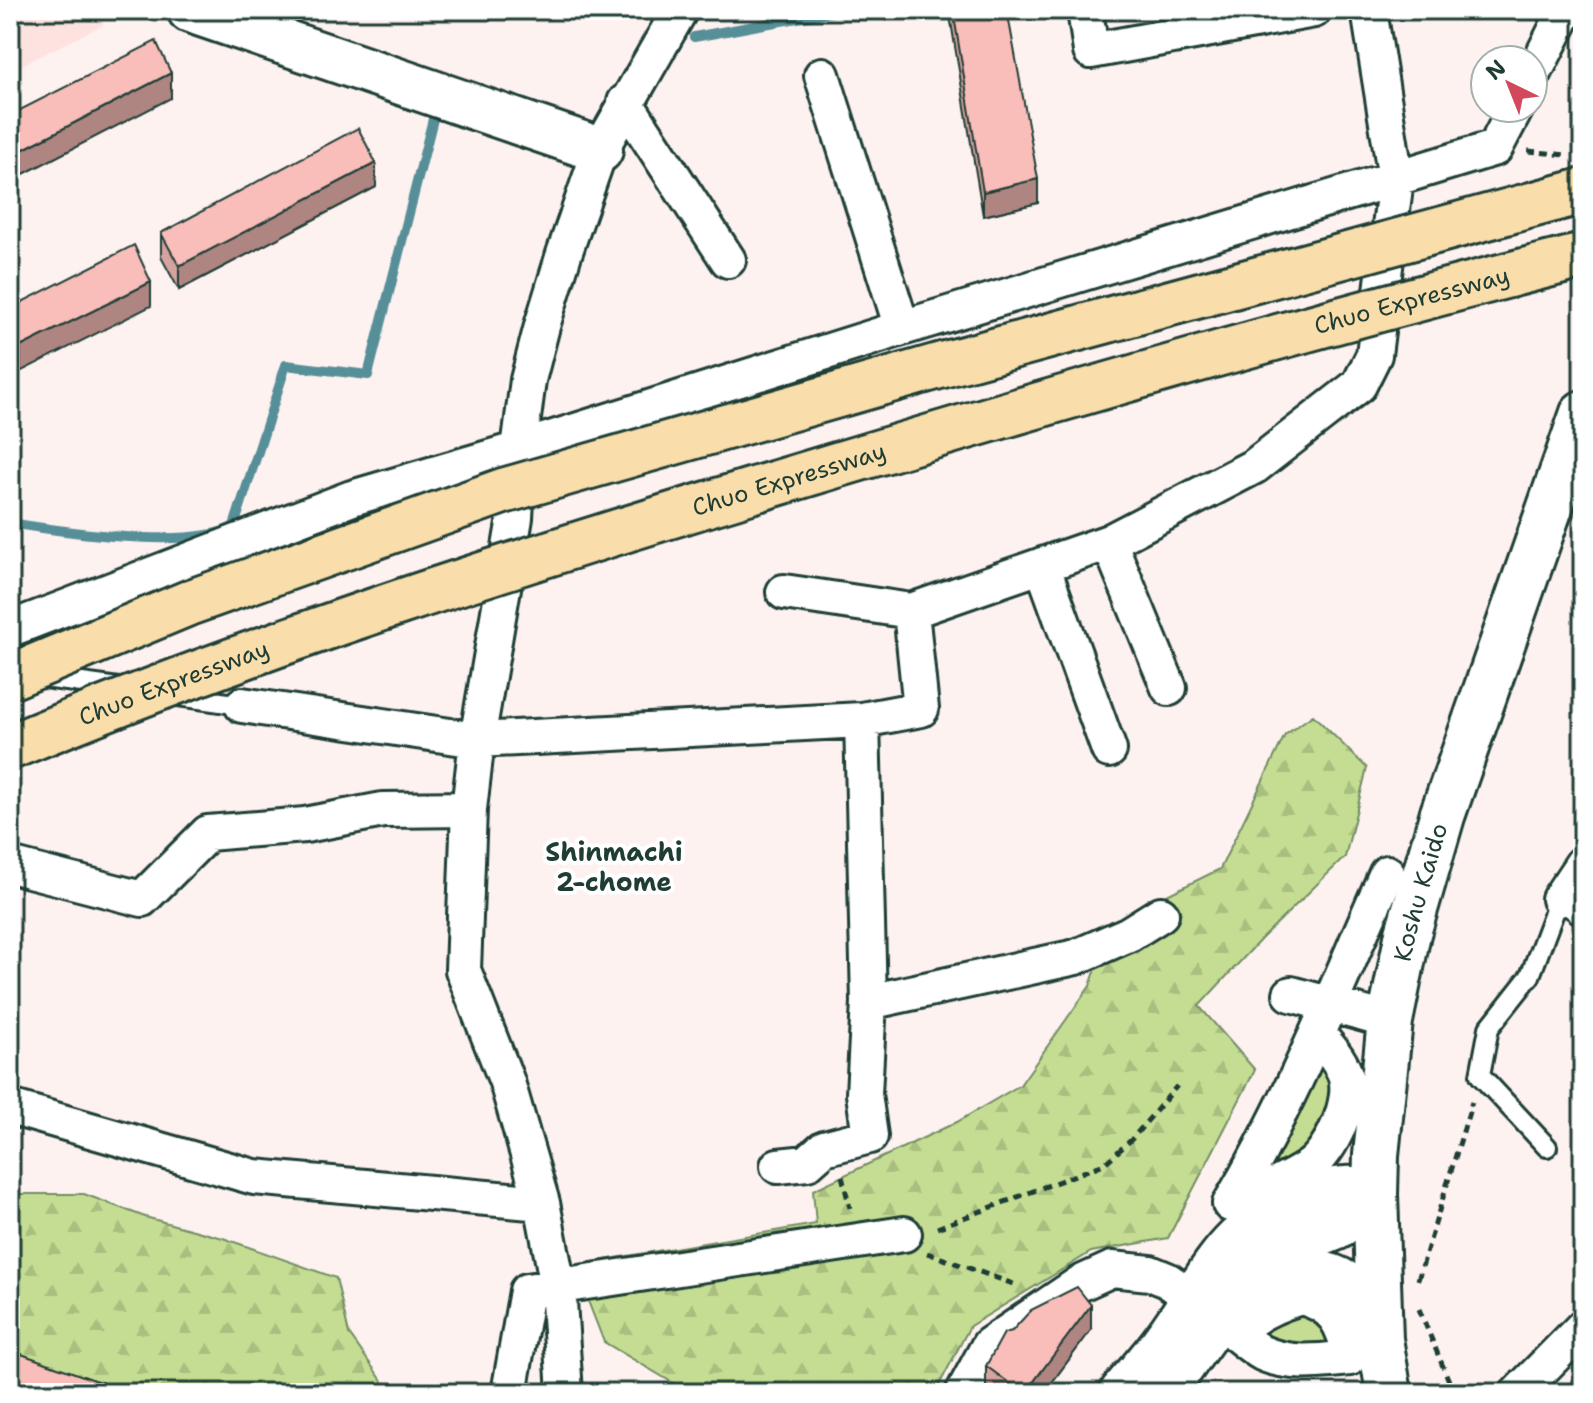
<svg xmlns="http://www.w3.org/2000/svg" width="1593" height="1403" viewBox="0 0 1593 1403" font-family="'Shantell Sans',sans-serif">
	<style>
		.built { fill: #fde2e0 }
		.green { fill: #c5dd93; stroke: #728d64; stroke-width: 2 }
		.forest { fill: url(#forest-firs); stroke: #728d64; stroke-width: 2 }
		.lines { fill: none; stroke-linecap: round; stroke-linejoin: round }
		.stream { stroke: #568f98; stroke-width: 10 }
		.lane-casing { stroke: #1f3d34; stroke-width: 24 }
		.street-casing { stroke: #1f3d34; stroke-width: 40 }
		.secondary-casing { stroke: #1f3d34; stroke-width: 50 }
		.path { stroke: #1f3d34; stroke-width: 5; stroke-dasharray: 8 6; stroke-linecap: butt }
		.lane { stroke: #fff; stroke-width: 18 }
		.street { stroke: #fff; stroke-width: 34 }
		.secondary { stroke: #fff; stroke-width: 44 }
		.highway-bridge-casing { stroke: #1f3d34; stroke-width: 50; stroke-linecap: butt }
		.highway-bridge { stroke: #f9deab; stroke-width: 44 }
		.wall { fill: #d7a3a0; stroke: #1f3d34; stroke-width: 2 }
		.shaded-wall { fill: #af8582; stroke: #1f3d34; stroke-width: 2 }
		.building { fill: #fabeba; stroke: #1f3d34; stroke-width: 2 }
		.labels { text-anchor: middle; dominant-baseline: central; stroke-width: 8; stroke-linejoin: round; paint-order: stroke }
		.street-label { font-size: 24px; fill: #1f3d34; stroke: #fff }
		.neighbourhood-label { font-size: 26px; font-weight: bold; fill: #1f3d34; stroke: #fff }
	</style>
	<defs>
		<pattern id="forest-firs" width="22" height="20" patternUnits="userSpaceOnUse" patternTransform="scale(2)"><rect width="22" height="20" fill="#c5dd93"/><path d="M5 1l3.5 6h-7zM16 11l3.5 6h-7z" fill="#a9bf7f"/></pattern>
	</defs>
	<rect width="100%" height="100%" fill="#fef2f1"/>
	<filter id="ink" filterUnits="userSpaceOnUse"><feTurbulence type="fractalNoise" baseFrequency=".0125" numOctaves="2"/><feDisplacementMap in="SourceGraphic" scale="16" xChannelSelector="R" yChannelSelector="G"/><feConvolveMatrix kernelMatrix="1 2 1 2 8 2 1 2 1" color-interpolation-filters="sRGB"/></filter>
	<g filter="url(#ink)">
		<path class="built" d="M10,10H104L108,11L103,25L10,71Z"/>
		<path class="green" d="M1319,1052L1338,1096L1306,1157L1257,1179Z
			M1316,1308L1335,1348L1307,1352L1254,1335L1274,1318Z"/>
		<path class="forest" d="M1313,715L1367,768L1345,857L1262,938L1199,1006L1255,1070L1168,1238L1091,1252L970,1326L935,1393H690L604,1342L574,1265L816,1224L813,1190L957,1122L1020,1085L1090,986L1112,922L1220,869L1285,735Z
			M10,1194H84L145,1217L223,1238L336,1278L349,1334L391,1393H40L10,1382Z"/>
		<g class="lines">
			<path class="stream" d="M694,37L841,10
				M10,523C59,531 193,551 234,526L286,365L368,375L433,119"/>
			<defs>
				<path id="lane" d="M37,677L126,689
					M171,695L242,705
					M1547,1147L1480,1075L1489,1028L1530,976L1559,899L1583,917"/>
				<path id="street" d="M1085,10L1091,51L1314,10
					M822,75L902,328
					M1533,75L1566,10
					M625,102L728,260
					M1109,542L1169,688
					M1042,565L1109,750
					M784,592L911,611
					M10,629L352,498L519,449L902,328L1495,148L1516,108
					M242,705L477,740L862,720L921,709L911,611L1109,542L1255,466L1359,385L1374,355L1396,179L1369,10
					M862,720L869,1002L1076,957L1129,934L1161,914
					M10,865L142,899L208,833L305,825L383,810L469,809
					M1559,899L1583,863
					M1291,994L1390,1021
					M10,1107L254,1177L542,1203
					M778,1166L807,1163L824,1148L870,1136L864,1094L869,1002
					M1230,1204C1293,1099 1337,985 1387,873
					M1230,1204C1257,1193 1285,1183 1309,1167C1331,1152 1355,1100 1345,1074C1339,1058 1328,1046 1317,1034
					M1301,1297C1334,1305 1344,1324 1350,1358C1321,1361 1290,1366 1262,1353C1253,1348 1244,1340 1236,1334C1252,1314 1277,1304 1301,1297Z
					M509,1393L527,1291L904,1234
					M565,1393L558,1286L542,1203L507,1082L463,970L469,809L477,740L515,518L519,449L528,380L542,326L564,254L600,150L680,10
					M963,1393L989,1345L1079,1284L1112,1269L1150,1273L1167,1280L1213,1312
					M1518,1393L1583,1327"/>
				<g id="secondary">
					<path d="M190,10L600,150"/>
					<path d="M1247,1290C1274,1275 1309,1265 1339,1280C1359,1289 1370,1319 1379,1337"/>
					<path d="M1122,1393C1136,1376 1152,1359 1165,1341C1215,1273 1223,1228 1310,1197C1333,1189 1352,1185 1375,1194"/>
					<path d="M1163,1393L1243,1281L1278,1251L1337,1227L1375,1194"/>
					<path id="s1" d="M1389,1393L1380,1339L1375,1194L1376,1155L1390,1021L1408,933L1442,816L1583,413"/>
				</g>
			</defs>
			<use href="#lane" class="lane-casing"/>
			<use href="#street" class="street-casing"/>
			<use href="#secondary" class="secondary-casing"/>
			<path class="path" d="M1528,151L1566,155
				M842,1176L850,1208
				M937,1228L1104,1164L1131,1140L1177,1086
				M927,1253L1019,1286
				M1418,1280L1472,1102
				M1419,1309L1454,1393"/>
			<use href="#lane" class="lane"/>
			<use href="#street" class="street"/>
			<use href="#secondary" class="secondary"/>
			<defs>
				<g id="highway-bridge">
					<path d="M10,677L191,602L503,491L946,364L1583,191"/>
					<path id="s2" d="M10,747C260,643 519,561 777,483C1044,402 1312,324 1583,256"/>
				</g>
			</defs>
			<use href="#highway-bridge" class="highway-bridge-casing"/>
			<use href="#highway-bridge" class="highway-bridge"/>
		</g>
		<path class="wall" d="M949,10H1007L1038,203L983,216Z
			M376,187L179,290L161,257V233Z
			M1091,1330L1044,1393H990L986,1390V1366Z"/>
		<path class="shaded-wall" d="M171,73V98L10,181V156Z
			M376,163V187L179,290V266Z
			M1038,179V203L983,216V192Z
			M151,282V306L10,377V352Z
			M1091,1305V1330L1044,1393H1025Z"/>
		<path class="building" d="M953,10H1007L1038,179L983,192Z
			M156,41L171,73L10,156V115Z
			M358,128L376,163L179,266L161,233Z
			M134,245L151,282L10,352V308Z
			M1077,1287L1091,1305L1025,1393H1023L986,1366L1004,1333L1012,1331L1031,1310Z
			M10,1350L131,1393H10Z"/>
	</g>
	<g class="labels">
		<g class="street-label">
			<text stroke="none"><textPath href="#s2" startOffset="1472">Chuo Expressway</textPath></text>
			<text stroke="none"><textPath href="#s2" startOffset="824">Chuo Expressway</textPath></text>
			<text stroke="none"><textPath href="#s2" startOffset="176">Chuo Expressway</textPath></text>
			<text stroke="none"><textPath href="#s1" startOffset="506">Koshu Kaido</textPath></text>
		</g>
		<g class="neighbourhood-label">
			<text x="614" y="851">Shinmachi<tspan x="614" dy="30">2-chome</tspan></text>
		</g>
	</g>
	<rect width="1593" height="1403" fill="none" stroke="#fff" stroke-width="40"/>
	<rect x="20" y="20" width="1553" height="1363" fill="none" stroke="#1f3d34" stroke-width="3" filter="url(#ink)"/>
	<g transform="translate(1509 84) rotate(317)"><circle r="38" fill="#ffffff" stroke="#a5b1ae" stroke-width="2"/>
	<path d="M0-6L14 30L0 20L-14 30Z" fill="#d1495b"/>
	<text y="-12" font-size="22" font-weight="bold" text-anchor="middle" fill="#1f3d34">N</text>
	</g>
</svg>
